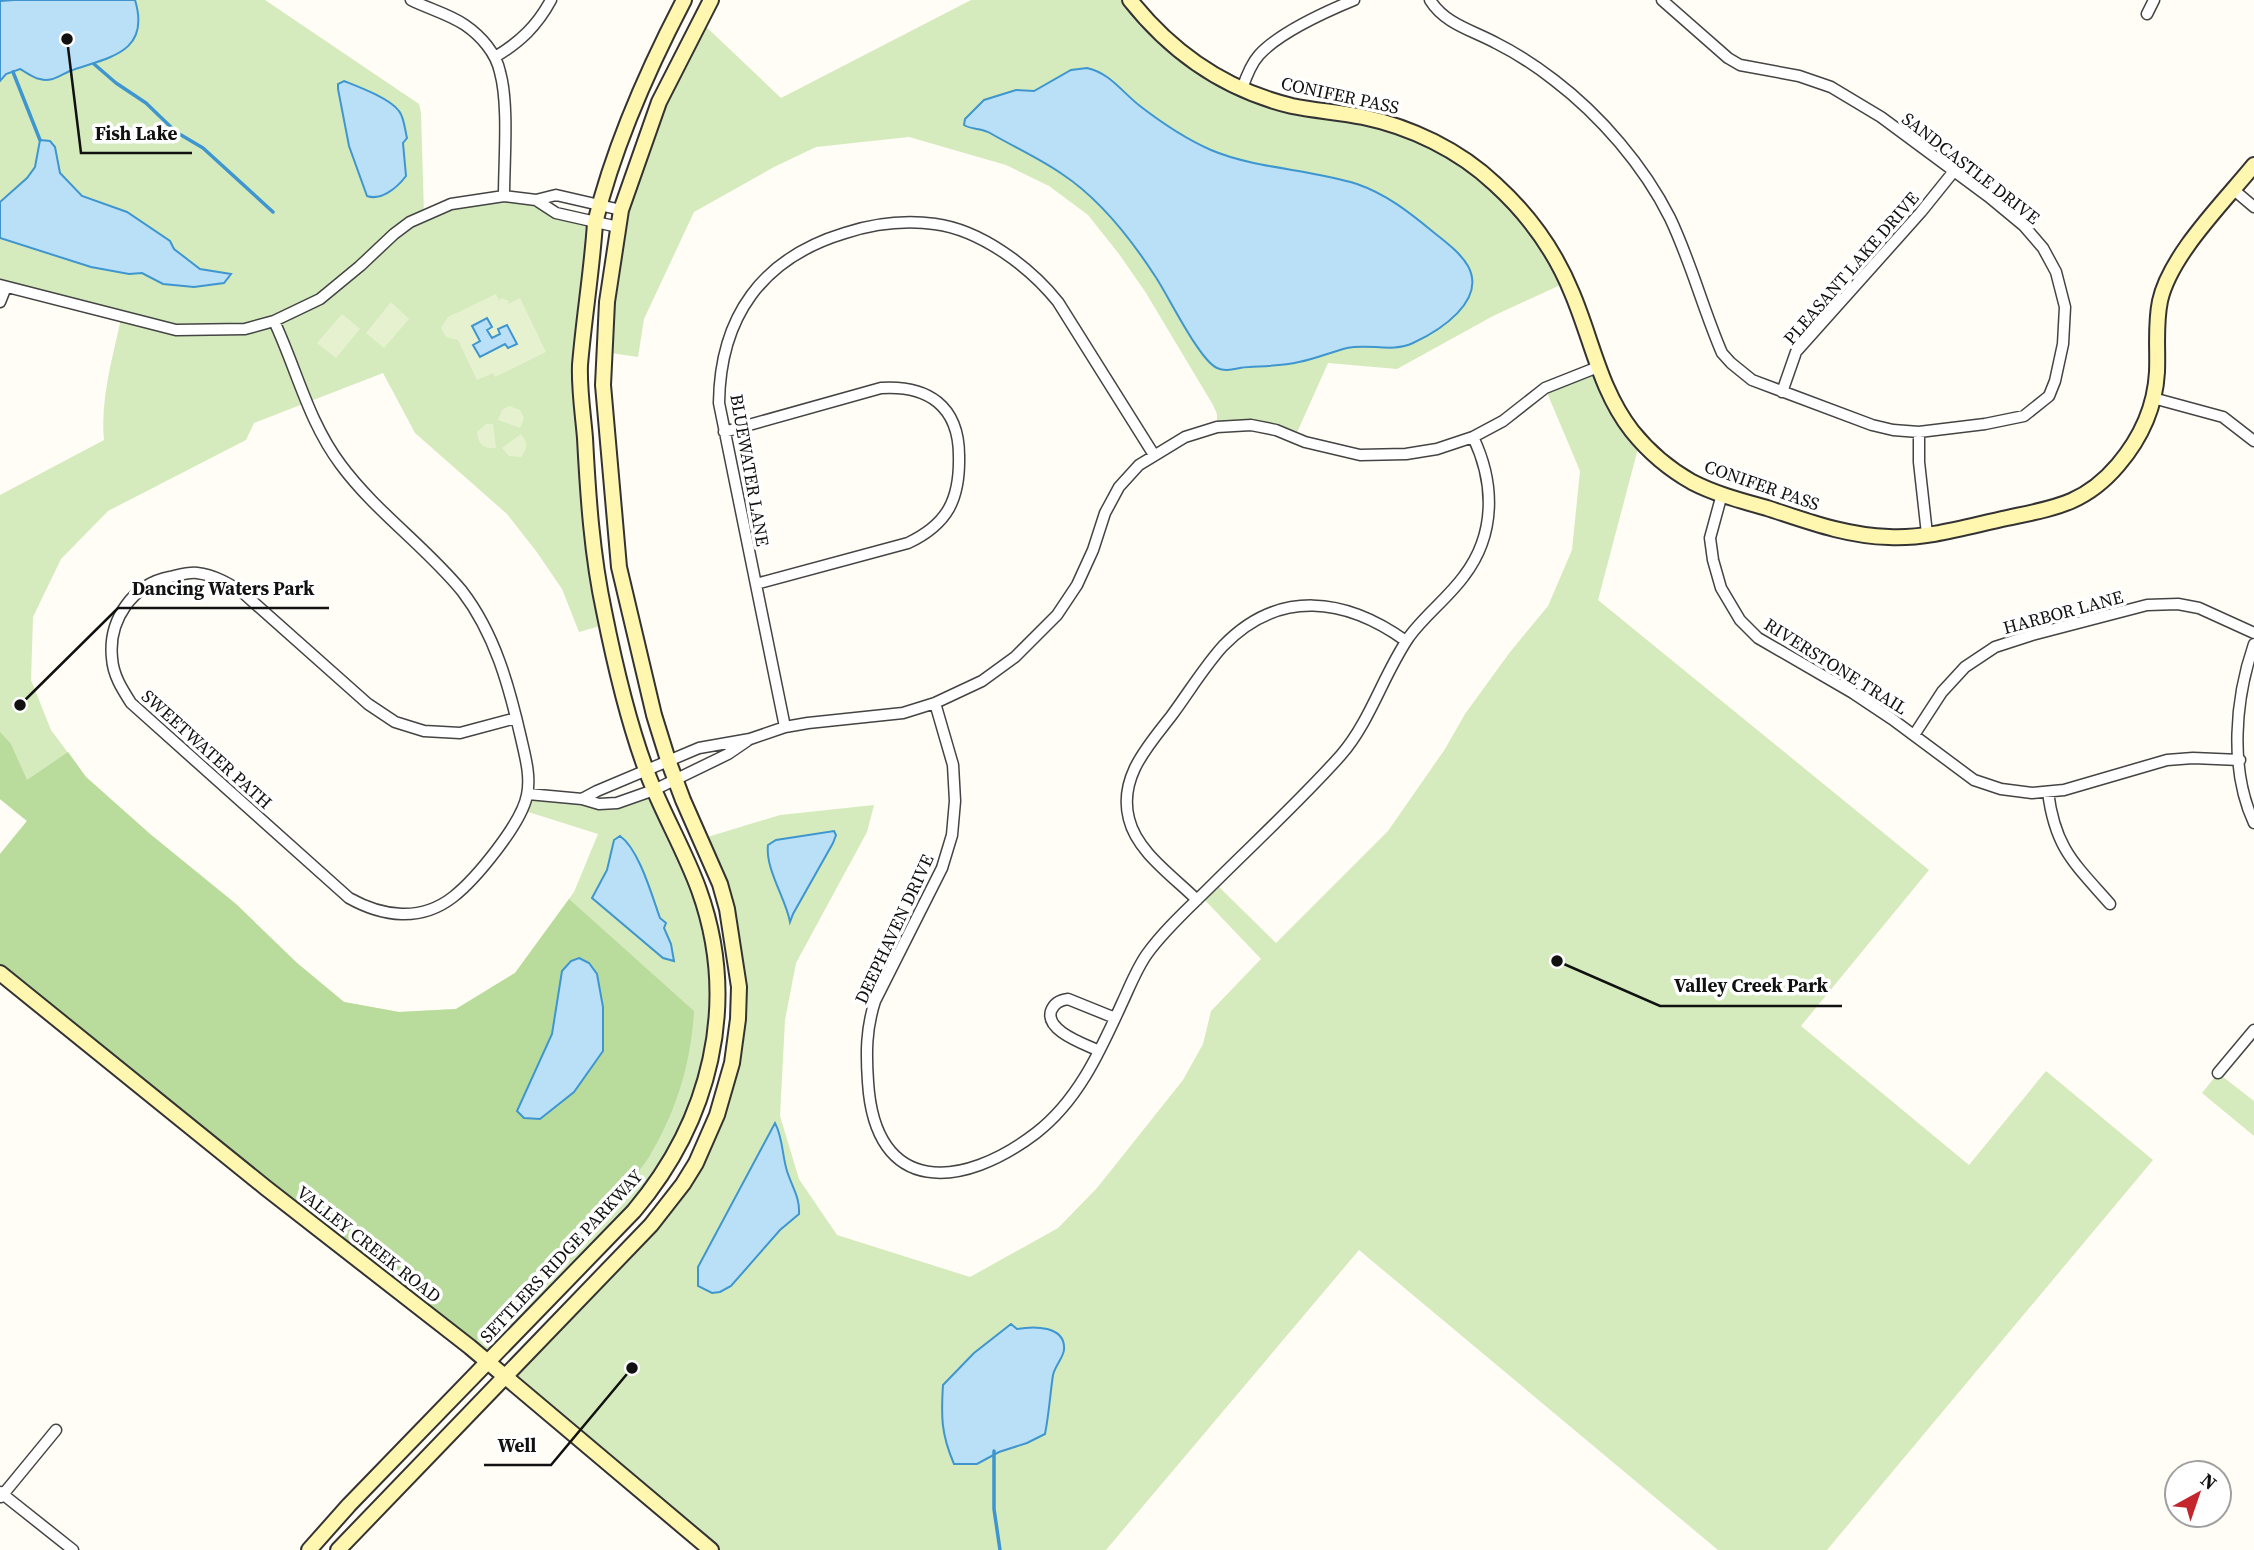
<svg xmlns="http://www.w3.org/2000/svg" width="2254" height="1550" viewBox="0 0 2254 1550" font-family="'Source Serif 4',serif">
	<style>
		.green { fill: #d5ebbd }
		.forest { fill: #b9dc9c }
		.pitch { fill: #e6f2cf }
		.water { fill: #b9e0f7; stroke: #3f96cf; stroke-width: 2 }
		.lines { fill: none; stroke-linecap: round; stroke-linejoin: round }
		.stream { stroke: #3f96cf; stroke-width: 3.5 }
		.street-casing { stroke: #444; stroke-width: 13 }
		.secondary-casing { stroke: #333; stroke-width: 18 }
		.street { stroke: #fff; stroke-width: 10 }
		.secondary { stroke: #fff6b0; stroke-width: 14 }
		.labels { text-anchor: middle; dominant-baseline: central; stroke-width: 7; stroke-linejoin: round; paint-order: stroke }
		.street-label { font-size: 18px; fill: #111; stroke: #fff }
		.leader { fill: none; stroke: #111; stroke-width: 2.5 }
		.callout-dot { fill: #111; stroke: #fff; stroke-width: 2.5 }
		.callout-label { font-size: 19px; text-anchor: middle; font-weight: bold; fill: #111; stroke: #fff; stroke-width: 7; stroke-linejoin: round; paint-order: stroke }
	</style>
	<rect width="100%" height="100%" fill="#fffdf5"/>
	<path class="green" d="M0,0H265L419,104L421,113L424,215L451,204L516,197L556,213L595,223L580,368L607,624L579,632L562,589L536,551L507,514L415,433L383,373L254,423L246,440L108,511L61,559L33,617L31,680L51,730L86,777L150,834L236,904L297,963L344,1002L399,1012L456,1009L515,973L574,892L598,834L522,810L528,794L599,804L654,790L712,940L715,1037L665,1172L488,1362L0,854L27,821L0,799V495L104,440C100,399 113,357 121,318L0,285Z
		M971,0H1130L1228,83L1407,130L1510,198L1567,282L1493,316L1397,369L1328,363L1295,437L1276,430L1217,427V414L1213,405L1146,293L1119,254L1088,215L1049,186L1006,165L909,137L816,147L774,167L694,212L644,319L638,357L604,352L621,210L700,21L781,98Z
		M1598,367L1640,441L1598,600L1929,870L1801,1026L1969,1165L2046,1071L2153,1160L1827,1550H1718L1359,1250L1106,1550H711L504,1376L669,1203L726,1089L737,958L701,839L780,815L874,805L867,832L796,963L785,1020L780,1116L799,1179L837,1235L970,1277L1058,1228L1097,1188L1183,1080L1203,1044L1211,1011L1261,959L1201,896L1214,882L1276,943L1388,831L1445,749L1465,714L1510,652L1548,606L1572,550L1580,471L1545,388Z
		M2218,1073L2254,1101V1136L2202,1093Z"/>
	<path class="forest" d="M0,732L11,744L27,780L68,752L86,777L150,834L236,904L297,963L344,1002L399,1012L456,1009L515,973L569,899L694,1011C691,1064 676,1112 649,1157C637,1176 618,1193 603,1209C561,1257 513,1300 470,1347L0,973V854L27,821L0,799Z"/>
	<path class="pitch" d="M496,294L499,301L501,298L509,301L508,304L520,298L546,352L495,377L493,373L477,380L458,340L446,337L441,328L448,317Z
		M391,302L409,319L384,348L366,333Z
		M342,314L360,329L336,358L317,343Z
		M509,406L520,410L524,418L520,428L498,420L502,410Z
		M486,424H493L496,448C484,449 478,445 477,432Z
		M521,434C528,443 528,448 521,457L509,456L502,448Z"/>
	<path class="water" d="M14,0H135C151,53 109,57 70,71C60,75 51,83 40,79C33,78 26,72 20,69L6,74L0,81V1Z
		M1087,68C1110,73 1122,92 1140,106C1162,123 1186,139 1211,150C1256,169 1310,169 1357,184C1386,194 1409,212 1432,231C1444,241 1460,252 1468,266C1487,301 1439,331 1413,343C1392,353 1369,343 1347,348C1331,352 1315,359 1299,362C1282,366 1266,366 1249,367C1238,367 1228,373 1217,368C1199,360 1168,295 1155,276C1131,239 1100,199 1062,174C1039,158 1014,147 990,133C981,128 972,130 964,125L965,119L984,100L1016,90L1034,91L1071,70Z
		M344,81C359,87 389,98 399,111C404,117 405,130 407,138L403,143L406,176C397,188 381,201 367,196L349,146L338,89V84Z
		M40,140L50,141L55,147L60,173L82,196L127,212L170,241L174,249L200,269L231,274L224,283L194,287L163,284L142,273L129,274L91,267L0,238V202L27,178L35,167Z
		M487,318L492,327L487,330L492,338L500,334L498,329L507,325L517,344L508,348L505,344L480,357L473,345L480,341L472,326Z
		M834,831L836,835L833,843L793,914L790,922C786,899 765,869 768,845L776,840Z
		M620,836C639,849 652,896 660,918L666,923L664,928L671,944L674,961L663,958L592,898L607,870L614,840Z
		M579,958L589,963L597,974L603,1007V1051L574,1092L540,1119L524,1118L517,1111L552,1034L562,971L571,961Z
		M775,1123C783,1138 782,1155 787,1171C792,1187 800,1197 799,1214L780,1230L731,1286L720,1292L712,1293L698,1286V1267Z
		M1011,1324L1017,1329C1033,1326 1066,1325 1064,1350C1063,1358 1055,1366 1053,1375C1050,1395 1049,1414 1045,1434L1027,1443L999,1452L977,1464H954C941,1434 941,1416 943,1385L974,1353Z"/>
	<g class="lines">
		<path class="stream" d="M94,64L116,83L146,103L176,132L203,148L273,212
			M13,72L40,140
			M994,1451V1509L1000,1550"/>
		<defs>
			<path id="street" d="M411,0C429,9 449,14 465,25C481,36 496,53 500,72C509,104 504,161 504,196
				M1430,0C1445,24 1472,30 1496,43C1516,53 1536,66 1554,80C1600,115 1644,166 1670,218C1691,262 1703,309 1722,353L1731,363L1752,380L1872,425L1893,430L1919,432L1985,424L2024,416L2049,396L2055,381L2063,344L2065,307L2056,272L2043,248L2024,226L1989,197L1881,117L1831,87L1799,76L1740,65L1728,58L1662,0
				M2147,14L2154,0
				M495,57C520,42 537,26 551,0
				M1242,89C1246,77 1251,64 1259,55C1280,32 1325,12 1354,0
				M2234,190L2254,207
				M536,200L556,213L618,227
				M0,285L176,330L245,329L274,321L320,299L360,266L394,234L410,222L451,204L504,196L536,200L556,195L621,210
				M0,302L6,287
				M274,321C297,370 308,421 341,465C376,512 425,546 462,591C495,634 509,686 521,738C525,756 531,776 527,795C522,823 476,879 453,897C421,922 383,917 349,898L131,703C122,689 113,675 112,658C108,620 133,584 170,577C179,575 189,572 197,573C214,575 228,583 242,592L368,704L395,722L424,731L460,733L516,718
				M1782,392L1796,352L1921,212L1954,171
				M2153,398L2223,417L2254,441
				M724,432L881,388C928,385 959,406 959,456C960,499 948,524 908,543L756,584
				M1919,432V462L1927,534
				M1722,494L1710,538L1713,560L1721,588L1740,620L1758,638L1853,693L1892,719L1974,780L2001,789L2032,793L2064,790L2167,760L2193,758L2240,760
				M2254,644C2235,699 2229,769 2254,823
				M935,703L953,765L955,801L952,835L942,868L875,1001C866,1029 866,1053 868,1082C875,1197 963,1189 1036,1133C1079,1100 1101,1049 1123,1001C1130,986 1137,968 1147,954C1165,929 1190,907 1212,885C1255,842 1301,800 1341,755C1371,720 1383,675 1409,637C1425,615 1448,598 1464,576C1496,534 1495,483 1473,437
				M785,727L719,403C720,317 762,258 845,233C873,224 905,220 935,224C981,230 1030,267 1058,302L1154,455
				M1914,735L1942,692L1965,667L1995,647L2032,635L2147,605L2178,604L2199,608L2254,633
				M2048,792C2055,848 2074,863 2110,904
				M528,794L582,799L599,804L617,803L654,790L728,754L747,741
				M582,799L597,791L699,748L750,739L785,727L808,723L903,713L935,703L982,681L1015,657L1057,615L1077,585L1093,550L1105,513L1119,487L1139,465L1185,437L1217,427L1251,425L1276,430L1305,442L1360,455L1406,454L1437,449L1473,437L1503,421L1545,388L1598,367
				M1197,900C1173,876 1137,852 1129,819C1118,777 1149,745 1172,715C1189,692 1204,667 1223,646C1279,588 1346,598 1406,641
				M1099,1051C1085,1044 1045,1031 1051,1011C1054,1003 1060,1000 1068,999L1115,1018
				M2218,1073L2254,1030
				M0,1492L73,1550
				M1,1497L56,1430"/>
			<path id="secondary" d="M1130,0C1172,53 1225,90 1292,106C1316,111 1339,112 1363,117C1411,127 1459,150 1495,184C1529,215 1555,251 1572,293C1592,340 1600,390 1632,431C1648,451 1669,469 1692,482C1715,494 1742,501 1767,508C1807,521 1846,536 1889,537C1928,539 1969,526 2007,518C2054,508 2085,504 2118,465C2141,438 2155,408 2157,372C2158,348 2155,325 2160,301C2170,255 2224,202 2254,165
				M0,973L266,1188L470,1347L711,1550
				M309,1550L349,1505L634,1211C710,1121 740,1004 699,890C685,851 663,814 648,775C628,723 615,666 604,611C592,555 588,496 585,438C583,414 579,389 580,365C584,317 592,270 595,223C614,145 647,71 684,0
				M338,1550L651,1225L683,1184L696,1163L717,1115L732,1063L738,1019L739,987L727,909L720,884L683,800L668,760L654,715L619,567L603,385L607,302L621,210L659,102L711,0"/>
		</defs>
		<use href="#street" class="street-casing"/>
		<use href="#secondary" class="secondary-casing"/>
		<use href="#street" class="street"/>
		<use href="#secondary" class="secondary"/>
	</g>
	<g class="labels">
		<g class="street-label">
			<text transform="translate(1340 95) rotate(12)">CONIFER PASS</text>
			<text transform="translate(1971 168) rotate(38)">SANDCASTLE DRIVE</text>
			<text transform="translate(1851 268) rotate(-49)">PLEASANT LAKE DRIVE</text>
			<text transform="translate(750 470) rotate(80)">BLUEWATER LANE</text>
			<text transform="translate(1762 485) rotate(19)">CONIFER PASS</text>
			<text transform="translate(2063 612) rotate(-15)">HARBOR LANE</text>
			<text transform="translate(1836 666) rotate(32)">RIVERSTONE TRAIL</text>
			<text transform="translate(207 749) rotate(42)">SWEETWATER PATH</text>
			<text transform="translate(894 929) rotate(-65)">DEEPHAVEN DRIVE</text>
			<text transform="translate(369 1244) rotate(38)">VALLEY CREEK ROAD</text>
			<text transform="translate(561 1256) rotate(-47)">SETTLERS RIDGE PARKWAY</text>
		</g>
	</g>
	<path class="leader" d="M67 39L81 153H192M20 705L118 608H329M1557 961L1660 1006H1842M632 1368L551 1465H484"/>
	<g class="callout-dot">
		<circle cx="67" cy="39" r="7"/>
		<circle cx="20" cy="705" r="7"/>
		<circle cx="1557" cy="961" r="7"/>
		<circle cx="632" cy="1368" r="7"/>
	</g>
	<g class="callout-label">
		<text x="136" y="140">Fish Lake</text>
		<text x="223" y="595">Dancing Waters Park</text>
		<text x="1751" y="992">Valley Creek Park</text>
		<text x="517" y="1452">Well</text>
	</g>
	<g transform="translate(2198 1494) rotate(40)"><circle r="33" fill="#ffffff" stroke="#a0a0a0" stroke-width="2"/>
	<path d="M0-5L12 26L0 18L-12 26Z" fill="#c4262e"/>
	<text y="-10" font-size="19" font-weight="bold" text-anchor="middle" fill="#111111">N</text>
	</g>
</svg>
